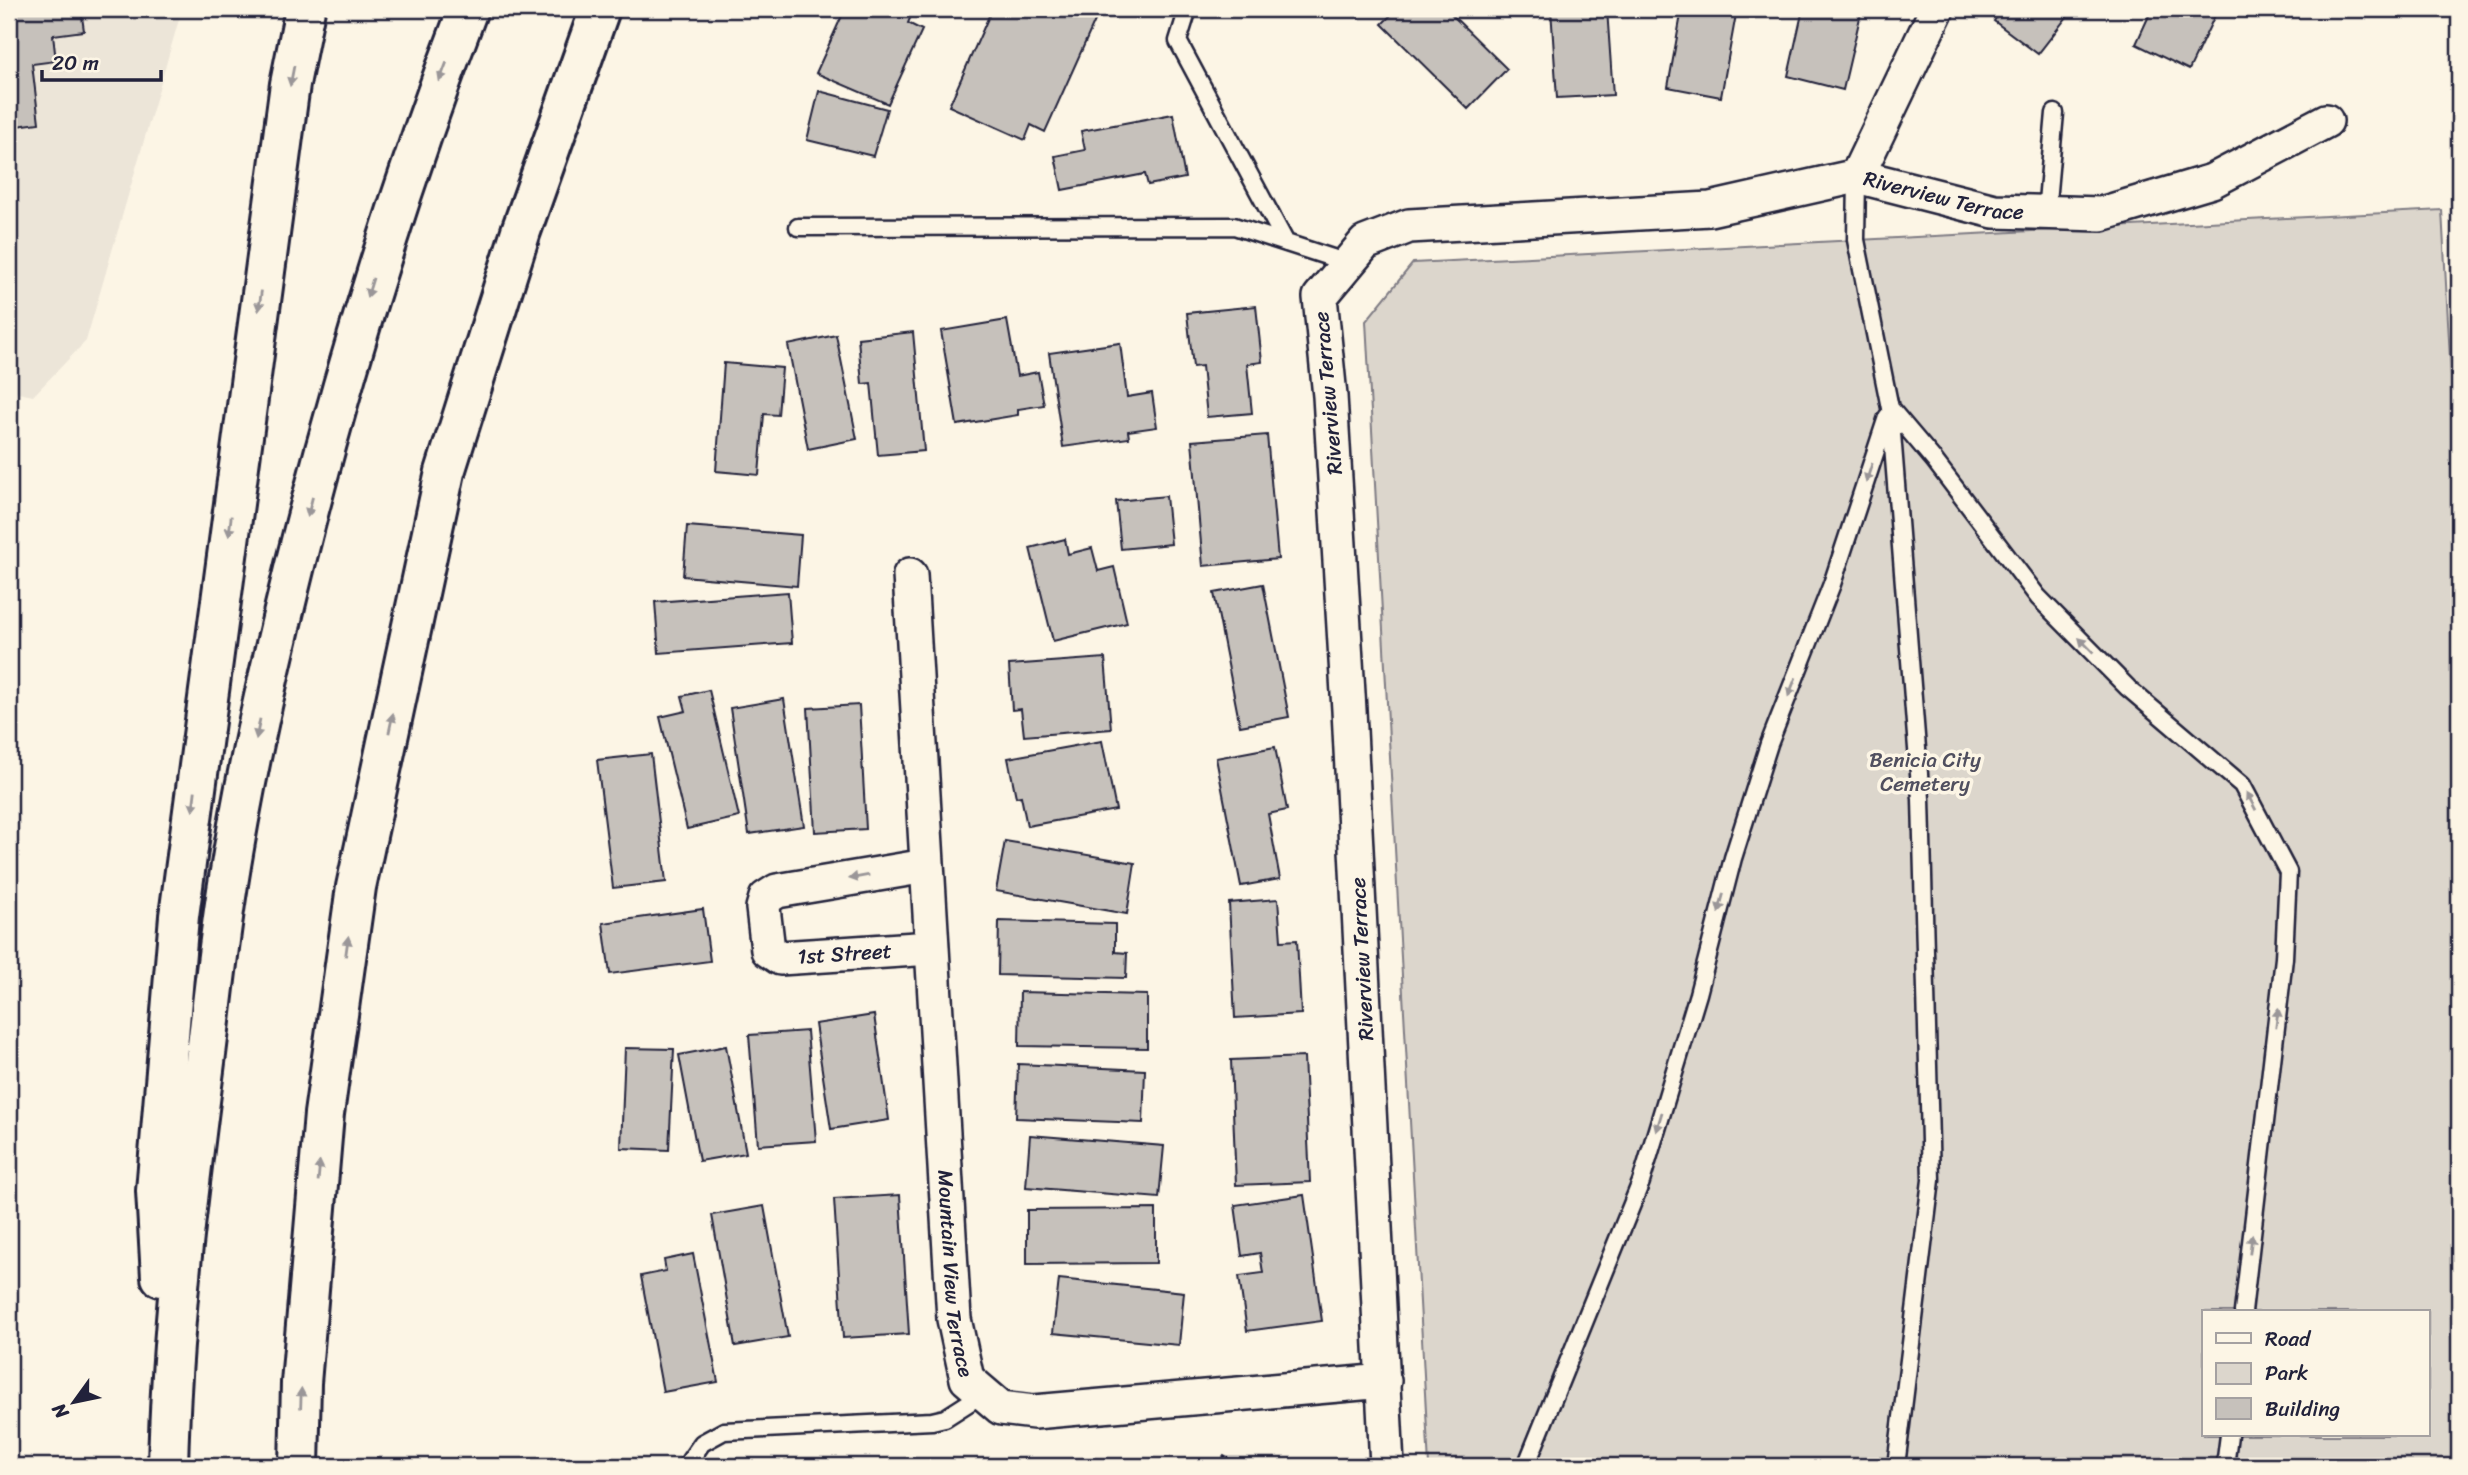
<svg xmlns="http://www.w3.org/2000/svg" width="2468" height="1475" viewBox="0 0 2468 1475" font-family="Sriracha,sans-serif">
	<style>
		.built { fill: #ece5d8 }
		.green { fill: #dcd6cc; stroke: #7f7c84; stroke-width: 2; fill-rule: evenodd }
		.building { fill: #c6c1bb; stroke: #22223b; stroke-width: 2 }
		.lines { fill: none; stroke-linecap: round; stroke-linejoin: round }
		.service-casing { stroke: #22223b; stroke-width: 21 }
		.minor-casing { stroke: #22223b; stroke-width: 38 }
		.motorway-casing { stroke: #22223b; stroke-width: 44 }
		.service { stroke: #fcf5e5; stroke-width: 16 }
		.minor { stroke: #fcf5e5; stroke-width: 33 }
		.motorway { stroke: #fcf5e5; stroke-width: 38 }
		.oneway { fill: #9a9698 }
		.labels { text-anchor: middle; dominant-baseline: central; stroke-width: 7; stroke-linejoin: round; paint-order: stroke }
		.street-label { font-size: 21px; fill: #22223b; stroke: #fcf5e5 }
		.park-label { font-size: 21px; fill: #504f5f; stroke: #fcf5e5 }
	</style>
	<rect width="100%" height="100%" fill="#fcf5e5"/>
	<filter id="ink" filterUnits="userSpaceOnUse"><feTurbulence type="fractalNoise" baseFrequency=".0143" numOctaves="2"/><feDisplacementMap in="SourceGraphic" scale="14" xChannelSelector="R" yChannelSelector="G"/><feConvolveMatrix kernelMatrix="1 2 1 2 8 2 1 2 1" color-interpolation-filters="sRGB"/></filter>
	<g filter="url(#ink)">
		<path class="built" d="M9,9H182L86,341L33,396L9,391Z"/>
		<path class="green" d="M2442,210L2459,525V1466H1429L1366,321L1413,263ZM2204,1312H2428V1435H2204Z"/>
		<path class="building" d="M9,9H81L84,31L53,35L56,61L32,64L39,123L9,127Z
			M845,9H914L908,23L922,30L888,104L816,73Z
			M992,9H1086L1098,14L1045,132L1031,125L1025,140L949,106Z
			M1397,9H1446L1507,69L1468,109L1382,24Z
			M1551,9H1607L1613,95L1557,98Z
			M1682,9H1737L1721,97L1668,87Z
			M1803,9H1862L1843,90L1788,76Z
			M2003,9H2073L2038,54L1994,21Z
			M2152,9H2218L2189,70L2136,44Z
			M819,91L887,109L873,156L807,140Z
			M1173,114L1185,178L1148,185L1145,174L1062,190L1055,156L1085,150L1081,131Z
			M1256,306L1262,362L1247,364L1252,413L1207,417L1202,366L1193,367L1187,313Z
			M1007,320L1017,376L1038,372L1044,405L1018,409V415L957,425L941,331Z
			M913,332L924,451L878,455L871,383L862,384L858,338Z
			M836,335L857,439L808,449L788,345Z
			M1120,343L1127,397L1152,393L1157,427L1128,431L1129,438L1063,447L1049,353Z
			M724,363L782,368L778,415L764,414L759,475L716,471Z
			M1267,435L1278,559L1203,566L1192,441Z
			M1166,496L1171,544L1121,549L1116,501Z
			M687,526L801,535L797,586L683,576Z
			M1065,539L1068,554L1092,548L1098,571L1114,567L1127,623L1053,641L1030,548Z
			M1263,584L1289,717L1240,726L1214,593Z
			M788,592L792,643L659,653L655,602Z
			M1105,658L1111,729L1024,736L1021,709L1012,710L1009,665Z
			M709,690L739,817L687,829L660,717L686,711L682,696Z
			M784,699L804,826L749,834L730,708Z
			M859,705L866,829L815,832L808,708Z
			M1102,741L1116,810L1027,826L1021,796L1016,797L1008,758Z
			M1275,747L1287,810L1268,814L1280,879L1241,886L1216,758Z
			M651,754L666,882L613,888L597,760Z
			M1005,841L1135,863L1127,914L996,891Z
			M1278,899L1281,941L1297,940L1301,1014L1235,1018L1229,903Z
			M703,909L710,961L610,974L603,923Z
			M999,921L1115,924V952L1127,953L1126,978L998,975Z
			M1020,992L1147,995V1048L1019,1046Z
			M874,1015L889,1120L831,1129L815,1024Z
			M807,1031L816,1141L758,1145L749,1035Z
			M726,1046L746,1153L699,1161L679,1055Z
			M625,1048L674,1049L669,1150L621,1148Z
			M1304,1057L1310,1182L1236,1185L1231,1060Z
			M1018,1064L1145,1070L1143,1123L1016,1118Z
			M1030,1135L1164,1146L1159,1198L1026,1187Z
			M900,1195L909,1334L843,1338L834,1199Z
			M1304,1195L1322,1321L1247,1331L1239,1276L1263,1273L1260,1253L1242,1256L1235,1205Z
			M764,1206L788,1337L735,1346L712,1215Z
			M1156,1209V1263L1027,1264V1210Z
			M693,1254L718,1382L663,1392L641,1276L666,1271L664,1260Z
			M1059,1279L1184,1292L1179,1345L1053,1333Z
			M1224,1456L1242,1466H1218Z"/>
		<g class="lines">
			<defs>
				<path id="service" d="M1188,9L1178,41L1286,243
					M1857,176L1856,240L1890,408L1921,799L1931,1180L1896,1466
					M2046,213L2055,113
					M798,227L1234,226L1348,263
					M1890,408L1934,460L2038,597L2128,688L2242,785L2288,872L2284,958L2243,1312
					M686,1466L702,1443L724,1431L932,1421L945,1418L984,1393
					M1526,1466L1641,1182L1698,994L1733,858L1769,744L1832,584L1887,417
					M2225,1466L2229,1435"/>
				<g id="minor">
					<path d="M1857,176L1937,9"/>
					<path id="s1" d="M910,575L954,1319L967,1379L1001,1408L1034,1412L1384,1381"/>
					<path id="s2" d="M926,866L777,891L766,898L763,908L768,950L780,958L931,948"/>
					<path id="s3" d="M1387,1466L1349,710L1330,396L1320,297L1365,243L1409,226L1710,209L1857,176L1994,211L2101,214L2212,181L2326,121"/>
				</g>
				<path id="motorway" d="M161,1277L156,1191L179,916L290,84L305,9
					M168,1466C171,1334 187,1201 204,1070C212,1008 218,946 228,884C245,775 270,667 296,561C343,373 399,189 468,9
					M299,1466L301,1383L324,1114L356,887L445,472L521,231L600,9"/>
			</defs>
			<use href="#service" class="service-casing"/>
			<use href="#minor" class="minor-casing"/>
			<use href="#motorway" class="motorway-casing"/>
			<use href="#service" class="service"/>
			<use href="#minor" class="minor"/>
			<use href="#motorway" class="motorway"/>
		</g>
		<defs><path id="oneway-solid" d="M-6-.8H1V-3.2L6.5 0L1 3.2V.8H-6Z" transform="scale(1.75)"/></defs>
		<g class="oneway">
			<use href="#oneway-solid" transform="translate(443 72) rotate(111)"/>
			<use href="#oneway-solid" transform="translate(292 76) rotate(101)"/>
			<use href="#oneway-solid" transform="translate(370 288) rotate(107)"/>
			<use href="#oneway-solid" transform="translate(260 301) rotate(98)"/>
			<use href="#oneway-solid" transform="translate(1869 473) rotate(108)"/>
			<use href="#oneway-solid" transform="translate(310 507) rotate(104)"/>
			<use href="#oneway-solid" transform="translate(230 526) rotate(97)"/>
			<use href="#oneway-solid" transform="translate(2086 645) rotate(-135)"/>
			<use href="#oneway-solid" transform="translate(1792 687) rotate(112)"/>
			<use href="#oneway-solid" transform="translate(391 723) rotate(-78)"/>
			<use href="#oneway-solid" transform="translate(258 729) rotate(101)"/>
			<use href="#oneway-solid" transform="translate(194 801) rotate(97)"/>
			<use href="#oneway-solid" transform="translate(2251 801) rotate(-118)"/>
			<use href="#oneway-solid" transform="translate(859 877) rotate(170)"/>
			<use href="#oneway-solid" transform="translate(1721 903) rotate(105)"/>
			<use href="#oneway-solid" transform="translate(347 946) rotate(-82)"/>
			<use href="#oneway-solid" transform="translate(2277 1018) rotate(-83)"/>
			<use href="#oneway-solid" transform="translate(1659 1122) rotate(107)"/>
			<use href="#oneway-solid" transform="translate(319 1171) rotate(-85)"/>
			<use href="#oneway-solid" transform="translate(2251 1244) rotate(-83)"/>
			<use href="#oneway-solid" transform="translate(301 1398) rotate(-88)"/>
		</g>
	</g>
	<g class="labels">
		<g class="street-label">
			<text stroke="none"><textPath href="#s3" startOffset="1830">Riverview Terrace</textPath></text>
			<text transform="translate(1328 393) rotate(-95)">Riverview Terrace</text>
			<text stroke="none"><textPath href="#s2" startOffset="296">1st Street</textPath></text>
			<text transform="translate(1362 959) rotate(-93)">Riverview Terrace</text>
			<text stroke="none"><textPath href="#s1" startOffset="700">Mountain View Terrace</textPath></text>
		</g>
		<g class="park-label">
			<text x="1925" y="760">Benicia City<tspan x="1925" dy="24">Cemetery</tspan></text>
		</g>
	</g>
	<rect width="2468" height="1475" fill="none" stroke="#fcf5e5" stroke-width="35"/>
	<rect x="18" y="18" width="2433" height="1440" fill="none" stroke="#22223b" stroke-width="2.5" filter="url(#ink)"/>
	<rect x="2202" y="1310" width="228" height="126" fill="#fcf5e5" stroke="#a5a1a1" stroke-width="2"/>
	<rect x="2216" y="1333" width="35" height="10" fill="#fcf5e5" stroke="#a5a1a1" stroke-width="2"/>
	<text x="2265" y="1346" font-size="21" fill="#22223b">Road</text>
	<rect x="2216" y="1363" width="35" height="21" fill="#dcd6cc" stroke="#a5a1a1" stroke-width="2"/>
	<text x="2265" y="1380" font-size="21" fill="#22223b">Park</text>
	<rect x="2216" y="1398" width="35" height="21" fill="#c6c1bb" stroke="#a5a1a1" stroke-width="2"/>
	<text x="2265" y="1416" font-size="21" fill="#22223b">Building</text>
	<g transform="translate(74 1402) rotate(237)" stroke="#fcf5e5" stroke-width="5" paint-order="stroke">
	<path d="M0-5L12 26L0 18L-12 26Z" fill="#22223b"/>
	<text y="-10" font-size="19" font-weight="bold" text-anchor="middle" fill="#22223b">N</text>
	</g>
	<path d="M42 70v10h119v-10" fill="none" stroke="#22223b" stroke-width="3.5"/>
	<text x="52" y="70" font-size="21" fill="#22223b" stroke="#fcf5e5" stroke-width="5" paint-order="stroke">20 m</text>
</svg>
